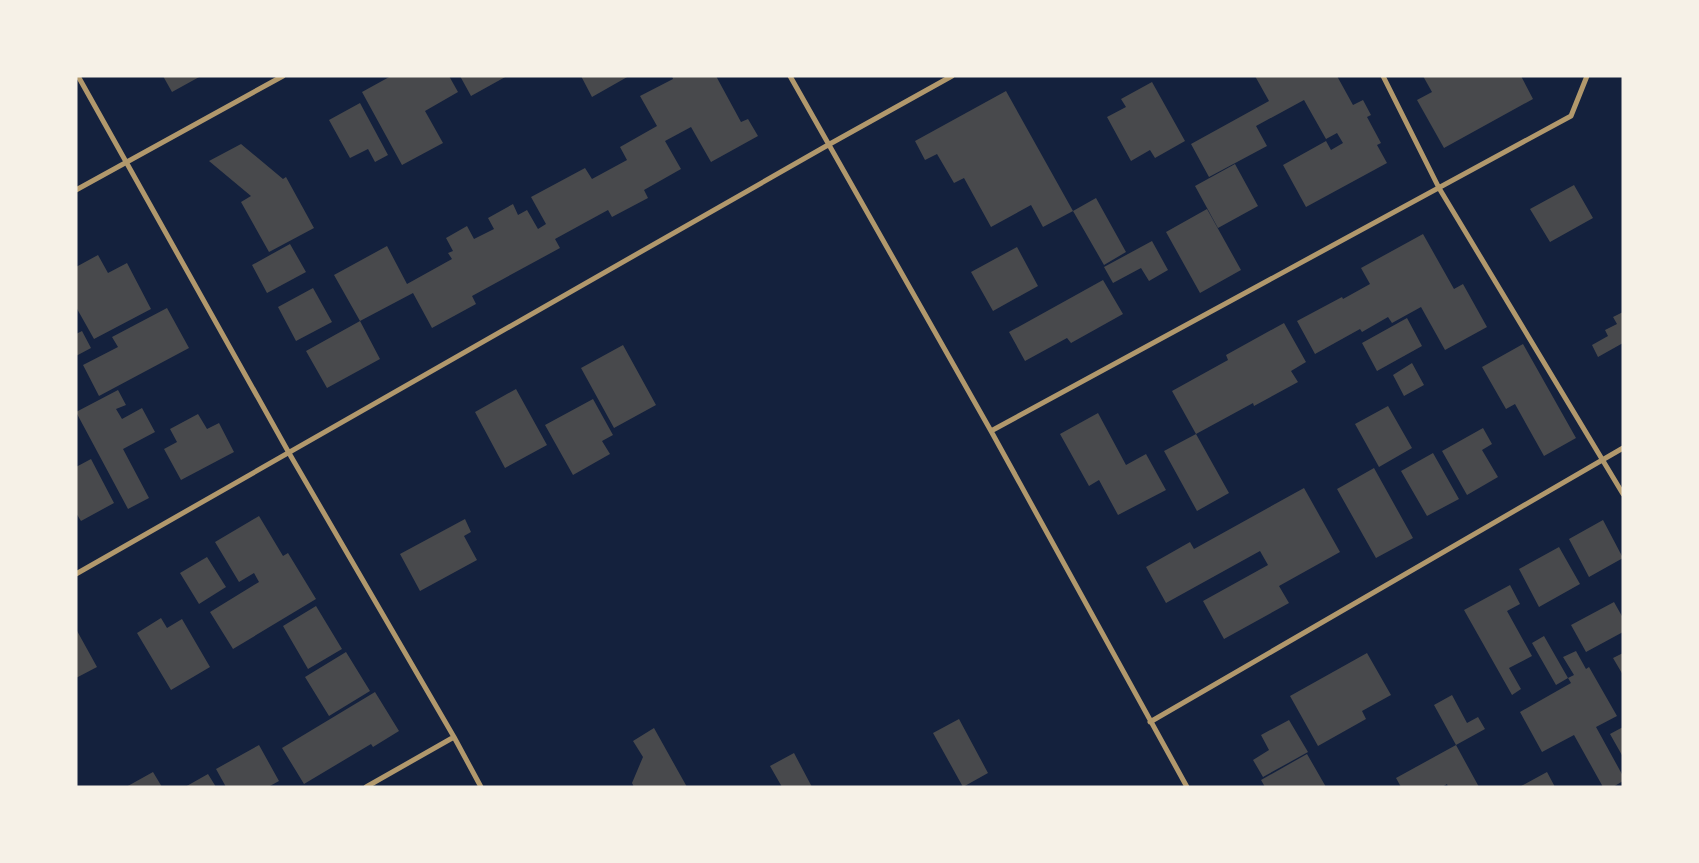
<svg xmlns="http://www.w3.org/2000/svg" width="1699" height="863" viewBox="0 0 1699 863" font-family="'Noto Sans',sans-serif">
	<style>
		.building { fill: #48494c }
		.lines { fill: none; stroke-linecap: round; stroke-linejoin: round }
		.minor { stroke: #b1986c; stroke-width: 5 }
	</style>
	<rect width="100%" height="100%" fill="#14213d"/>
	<path class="building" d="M163,76H201L172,92Z
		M391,76H449L458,92L425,111L443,143L402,165L362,92Z
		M460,76H507L471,96Z
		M581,76H629L592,97Z
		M672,76H716L741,122L748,119L758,136L711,162L691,127L665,141L681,169L644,190L648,198L612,217L608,210L555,239L560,248L472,296L476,304L432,328L413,293L360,321L334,275L387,246L407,284L452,259L448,253L453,251L446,238L467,226L474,239L494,229L488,218L513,204L518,215L527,210L538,229L546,224L531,197L585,168L592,179L627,160L620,147L657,126L640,96L673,79Z
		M1255,76H1337L1353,105L1363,100L1371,115L1367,117L1381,143L1377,145L1387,163L1306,207L1283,165L1326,141L1331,150L1343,143L1337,133L1326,139L1304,100L1256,126L1267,146L1209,177L1191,144L1269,101Z
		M1423,76H1521L1533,99L1444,148L1417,100L1432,92Z
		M1152,82L1185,141L1155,158L1150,150L1131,161L1107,117L1126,107L1121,99Z
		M1006,91L1073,211L1043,227L1031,205L991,227L964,178L954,183L937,154L925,160L915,141Z
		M360,103L388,155L375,162L368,149L350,158L329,120Z
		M241,144L283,179L286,177L314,228L269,252L241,202L251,196L209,161Z
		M1235,164L1258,206L1218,228L1195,186Z
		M1574,185L1593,218L1550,242L1530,209Z
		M1096,198L1126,252L1104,265L1073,211Z
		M1207,209L1241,270L1200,293L1166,232Z
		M1423,234L1454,289L1463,284L1487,327L1445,350L1421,307L1392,323L1388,317L1362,332L1360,329L1315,354L1297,321L1342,297L1343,299L1370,284L1361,268Z
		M1152,241L1168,270L1149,281L1141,268L1113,283L1104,267Z
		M290,244L306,272L267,293L252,265Z
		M1017,247L1038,286L993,311L971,272Z
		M98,255L108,273L127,263L151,309L94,339L76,307V267Z
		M1103,280L1123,314L1071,343L1067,338L1025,361L1009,332Z
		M313,288L332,322L296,341L278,307Z
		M167,308L189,348L99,396L83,365L118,347L112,337Z
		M1623,312V343L1598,357L1592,345L1608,336L1605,330L1617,324L1613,317Z
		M1407,318L1422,346L1377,371L1362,343Z
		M360,321L380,359L327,388L306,351Z
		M1284,323L1306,362L1291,371L1298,382L1254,406L1253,403L1196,434L1229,493L1197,511L1164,451L1196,434L1172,391L1228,360L1226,355Z
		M82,331L91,348L76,356V334Z
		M1523,344L1576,438L1544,456L1515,404L1506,409L1482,367Z
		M623,345L656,405L614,428L581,368Z
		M1412,363L1424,385L1404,396L1393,375Z
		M516,389L547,445L505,468L475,412Z
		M118,390L126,405L116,409L122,419L142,408L155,432L123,449L149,498L128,509L76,412Z
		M593,399L613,435L602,441L610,454L573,475L545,425Z
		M1388,406L1412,448L1379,467L1355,424Z
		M1098,413L1126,465L1146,454L1166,490L1118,515L1099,480L1089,486L1060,434Z
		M198,414L207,429L219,423L234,452L181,480L164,449L177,442L170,429Z
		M1483,428L1492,444L1482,450L1498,477L1467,495L1442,451Z
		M1433,453L1459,499L1427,516L1401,471Z
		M91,459L114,503L81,521L76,513V467Z
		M1374,468L1413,538L1376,558L1337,489Z
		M1304,488L1340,552L1279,586L1289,603L1224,639L1203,601L1268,565L1260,551L1166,603L1146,567L1190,542L1194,549Z
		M259,516L283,556L288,553L316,599L233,649L210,612L259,582L254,573L239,582L215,542Z
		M465,519L471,532L464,536L477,560L420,591L400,554Z
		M1603,520L1623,558L1589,577L1569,539Z
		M1559,547L1580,584L1539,607L1519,569Z
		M207,557L226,587L199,604L180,573Z
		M1510,585L1520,604L1507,611L1532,656L1509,668L1521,689L1512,695L1464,610Z
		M1614,602L1623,618V632L1586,652L1571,625Z
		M316,606L342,649L308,669L283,626Z
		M161,618L167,628L182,619L210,667L171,690L137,633Z
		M76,629L97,667L76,678Z
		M1544,636L1568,678L1556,685L1532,643Z
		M1576,651L1586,669L1589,667L1617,716L1596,727L1623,776V781L1613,787H1603L1574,735L1542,752L1520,712L1571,683L1568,678L1574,675L1563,657Z
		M346,652L370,691L329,716L305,677Z
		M1367,653L1391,695L1362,711L1366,719L1318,746L1290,696Z
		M1623,653V675L1613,658Z
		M375,692L399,731L373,747L371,744L304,784L282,748Z
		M1452,695L1467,723L1478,717L1485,729L1456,745L1434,705Z
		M959,719L988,773L963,787L933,733Z
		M1289,720L1308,752L1263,777L1253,760L1269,750L1261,735Z
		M1623,727V757L1610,734Z
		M654,728L678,771L687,787H634L632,783L643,757L633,741Z
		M259,745L279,781L268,787H226L216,769Z
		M1456,745L1479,787H1448L1447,784L1442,787H1401L1396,778Z
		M794,753L812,787H782L770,766Z
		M1307,754L1326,787H1265L1261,780Z
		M153,772L162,787H126Z
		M1547,772L1555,787H1519L1525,784Z
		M208,774L216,787H185Z"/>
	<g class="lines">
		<path class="minor" d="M78,76L289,453L454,737L481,787
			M790,76L991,431L1187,787
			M1383,76L1439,188L1623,494
			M76,190L283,76
			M991,431L1571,116L1587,76
			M76,574L828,145L952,76
			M1150,722L1623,448
			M366,787L454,737"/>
	</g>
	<rect width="1699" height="863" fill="none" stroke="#f6f1e7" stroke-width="155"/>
</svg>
